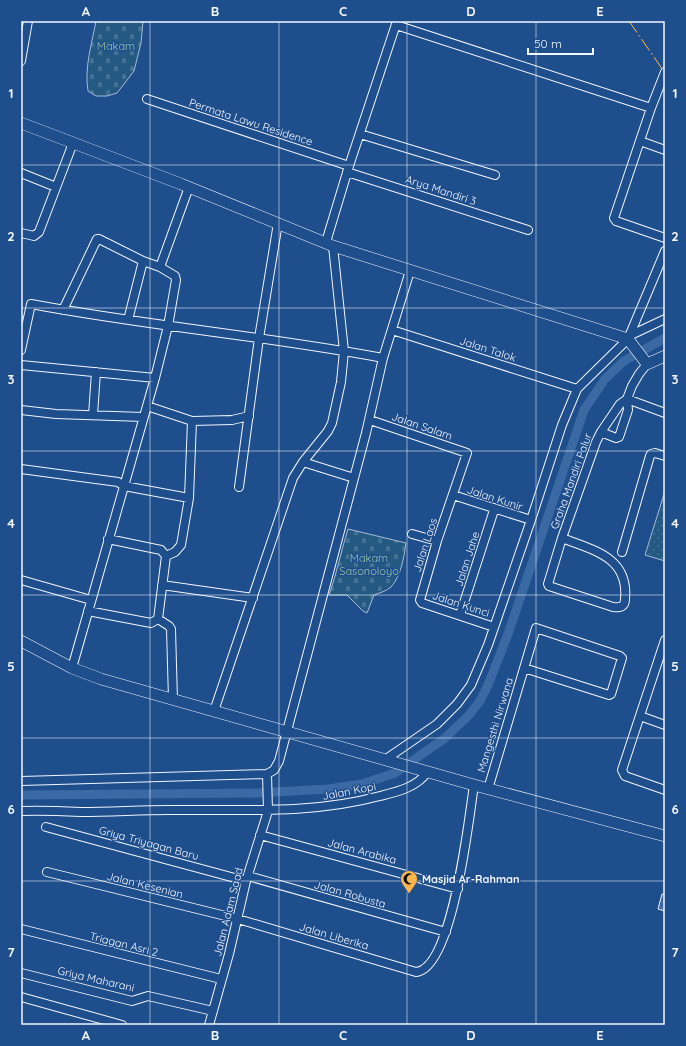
<svg xmlns="http://www.w3.org/2000/svg" width="686" height="1046" viewBox="0 0 686 1046" font-family="Quicksand,sans-serif">
	<style>
		.grass { fill: url(#grass-dots); stroke: #a8bbd7 }
		.cemetery { fill: url(#cemetery-stones); stroke: #a8bbd7 }
		.lines { fill: none; stroke-linecap: round; stroke-linejoin: round }
		.canal { stroke: #3b69a3; stroke-width: 9 }
		.building { fill: url(#building-back-hatch); stroke: #f2f6ff }
		.street-casing { stroke: #f2f6ff; stroke-width: 10 }
		.secondary-casing { stroke: #f2f6ff; stroke-width: 12 }
		.street { stroke: #1f4e8c; stroke-width: 8 }
		.secondary { stroke: #1f4e8c; stroke-width: 11 }
		.power { stroke: #ffb74d; stroke-width: 1; stroke-dasharray: 14 3 2 3; stroke-linecap: butt }
		.grid { fill: none; stroke: #f2f6ff; stroke-width: 1; stroke-opacity: 0.55 }
		.labels { text-anchor: middle; dominant-baseline: central; stroke-width: 3; stroke-linejoin: round; paint-order: stroke }
		.park-label { font-size: 11px; fill: #97c8a6; stroke: #1f4e8c }
		.street-label { font-size: 11px; fill: #f2f6ff; stroke: #1f4e8c }
		.poi-label { font-size: 11px; font-weight: bold; fill: #f2f6ff; stroke: #1f4e8c; text-anchor: start }
		.neatline { fill: none; stroke: #f2f6ff; stroke-width: 1.5 }
		.grid-label { font-size: 13px; text-anchor: middle; font-weight: bold; fill: #f2f6ff }
	</style>
	<defs>
		<pattern id="grass-dots" width="8" height="8" patternUnits="userSpaceOnUse"><rect width="8" height="8" fill="#245a82"/><path d="M2 2h.1M6 6h.1" fill="none" stroke="#447295" stroke-width="1.8" stroke-linecap="round"/></pattern>
		<pattern id="cemetery-stones" width="16" height="16" patternUnits="userSpaceOnUse"><rect width="16" height="16" fill="#245a82"/><path d="M2 7V4a2 2 0 0 1 4 0v3zM10 15v-3a2 2 0 0 1 4 0v3z" fill="#447295"/></pattern>
		<pattern id="building-back-hatch" width="6" height="6" patternUnits="userSpaceOnUse"><rect width="6" height="6" fill="#3563a3"/><path d="M-1 5l2 2M0 0l6 6M5-1l2 2" fill="none" stroke="#537ab1"/></pattern>
	</defs>
	<rect width="100%" height="100%" fill="#1f4e8c"/>
	<path class="grass" d="M665,491V561L645,555Z"/>
	<path class="cemetery" d="M96,21H143L141,43L134,71L117,93L107,96H96L88,91C84,68 92,43 96,21Z
		M348,529L406,543C404,557 401,576 391,587C387,591 379,593 374,595L367,613L363,611L347,595H329C337,573 341,551 348,529Z"/>
	<g class="lines">
		<path class="canal" d="M21,795L257,793L328,789L362,784L395,773L445,738L469,715L480,701L488,685L508,634L584,410L605,379L624,361L665,338"/>
	</g>
	<path class="building" d="M662,894L665,895V911L658,909Z"/>
	<g class="lines">
		<defs>
			<path id="street" d="M396,25L651,108
				M21,61L28,21
				M665,72L651,108L614,218L616,221L665,238
				M147,99L349,166
				M360,134L495,175
				M640,141L665,150
				M347,172L528,230
				M21,173L56,187
				M21,233L34,236L39,232L73,143
				M326,242L349,166L397,21
				M63,310L97,239H99L143,261L160,267
				M128,320L143,261
				M392,330L577,389
				M631,335L665,319
				M21,350L31,304C148,326 266,336 383,358
				M21,365L155,378
				M147,406L192,421L232,420L249,416
				M21,410L56,414L143,417
				M93,415L96,372
				M370,420L467,453L437,541L420,600L422,603L494,627
				M601,432L616,438L619,437L628,410L627,399L665,413
				M303,462L354,478
				M21,469L118,482L124,486L189,498
				M239,487L259,338L278,223
				M453,495L531,520
				M412,534L437,541
				M562,538C593,550 629,557 625,599C625,607 620,608 613,607L552,587L549,586L548,584L562,538L596,442L601,432L620,404L627,399L632,386L639,374L647,364
				M108,539L161,550L166,556L158,619
				M622,552L650,456L651,454L655,453L665,456
				M166,556L175,552L181,545L189,498L192,421
				M21,580L91,600
				M162,585L253,598
				M88,611L151,623L158,619
				M460,615L494,510
				M158,619L169,626L171,629L173,700
				M665,640L622,770L625,776L665,790
				M72,668L155,378L168,326L176,280L175,276L160,267L189,187
				M214,711L293,478L303,462L328,431L332,423L341,382L344,351L333,246
				M640,716L665,725
				M386,759L437,724L457,704L471,685L488,645L531,520L562,425L577,389L628,339L665,251
				M21,781L267,774
				M488,789L536,628L620,656L622,658L611,694L609,695L524,668
				M21,811C41,810 61,811 81,812C111,812 140,810 169,810C241,809 309,815 380,796C396,792 418,787 427,772
				M46,827L246,881
				M260,835L458,889
				M47,872L238,919L416,972C453,969 469,817 474,785
				M248,876L446,932
				M21,929L221,979
				M21,973L132,1001L148,996L213,1011
				M21,997L122,1025
				M209,1025L229,954L246,881L268,811L267,774L274,770L279,761L366,433L383,358L410,271"/>
			<path id="secondary" d="M21,123L181,184L333,246L628,339L647,364L665,356
				M21,641L72,668L101,679L474,785L665,836"/>
		</defs>
		<use href="#street" class="street-casing"/>
		<use href="#secondary" class="secondary-casing"/>
		<use href="#street" class="street"/>
		<use href="#secondary" class="secondary"/>
		<path class="power" d="M629,21L665,73"/>
	</g>
	<path class="grid" d="M150,21V1025M279,21V1025M407,21V1025M536,21V1025M21,165H665M21,308H665M21,451H665M21,595H665M21,738H665M21,881H665"/>
	<defs>
		<symbol id="mosque-pin" viewBox="-11 -11 22 30"><path d="M0 17L-7.5 6A9.5 9.5 0 1 1 7.5 6Z" fill="#ffb74d" stroke="#1f4e8c"/><path d="M3.5-4.9A6 6 0 1 0 3.5 4.9A5 5 0 1 1 3.5-4.9Z" fill="#111"/></symbol>
	</defs>
	<g fill-rule="evenodd">
		<use href="#mosque-pin" x="399" y="869" width="20" height="27"/>
	</g>
	<g class="labels">
		<g class="park-label">
			<text x="116" y="46">Makam</text>
			<text x="369" y="558">Makam<tspan x="369" dy="13">Sasonoloyo</tspan></text>
		</g>
		<g class="street-label">
			<text transform="translate(251 122) rotate(18)">Permata Lawu Residence</text>
			<text transform="translate(441 190) rotate(18)">Arya Mandiri 3</text>
			<text transform="translate(488 349) rotate(18)">Jalan Talok</text>
			<text transform="translate(422 426) rotate(19)">Jalan Salam</text>
			<text transform="translate(571 481) rotate(-70)">Graha Mandiri Palur</text>
			<text transform="translate(495 498) rotate(18)">Jalan Kunir</text>
			<text transform="translate(425 545) rotate(-72)">Jalan Laos</text>
			<text transform="translate(467 559) rotate(-72)">Jalan Jahe</text>
			<text transform="translate(461 604) rotate(18)">Jalan Kunci</text>
			<text transform="translate(495 725) rotate(-73)">Mangesthi Nirwana</text>
			<text transform="translate(349 791) rotate(-11)">Jalan Kopi</text>
			<text transform="translate(149 843) rotate(15)">Griya Triyagan Baru</text>
			<text transform="translate(362 851) rotate(15)">Jalan Arabika</text>
			<text transform="translate(145 885) rotate(14)">Jalan Kesenian</text>
			<text transform="translate(350 894) rotate(16)">Jalan Robusta</text>
			<text transform="translate(228 912) rotate(-76)">Jalan Adam Saad</text>
			<text transform="translate(334 936) rotate(16)">Jalan Liberika</text>
			<text transform="translate(124 944) rotate(14)">Triagan Asri 2</text>
			<text transform="translate(96 979) rotate(13)">Griya Maharani</text>
		</g>
		<g class="poi-label">
			<text x="422" y="879">Masjid Ar-Rahman</text>
		</g>
	</g>
	<rect width="686" height="1046" fill="none" stroke="#1f4e8c" stroke-width="44"/>
	<path d="M528 48v6h65v-6" fill="none" stroke="#f2f6ff" stroke-width="2"/>
	<text x="534" y="48" font-size="12" fill="#f2f6ff" stroke="#1f4e8c" stroke-width="3" paint-order="stroke">50 m</text>
	<rect x="22" y="22" width="642" height="1002" class="neatline"/>
	<g class="grid-label">
		<text x="86" y="16">A</text>
		<text x="215" y="16">B</text>
		<text x="343" y="16">C</text>
		<text x="471" y="16">D</text>
		<text x="600" y="16">E</text>
		<text x="11" y="98">1</text>
		<text x="675" y="98">1</text>
		<text x="11" y="241">2</text>
		<text x="675" y="241">2</text>
		<text x="11" y="384">3</text>
		<text x="675" y="384">3</text>
		<text x="11" y="528">4</text>
		<text x="675" y="528">4</text>
		<text x="11" y="671">5</text>
		<text x="675" y="671">5</text>
		<text x="11" y="814">6</text>
		<text x="675" y="814">6</text>
		<text x="11" y="957">7</text>
		<text x="675" y="957">7</text>
		<text x="86" y="1040">A</text>
		<text x="215" y="1040">B</text>
		<text x="343" y="1040">C</text>
		<text x="471" y="1040">D</text>
		<text x="600" y="1040">E</text>
	</g>
</svg>
